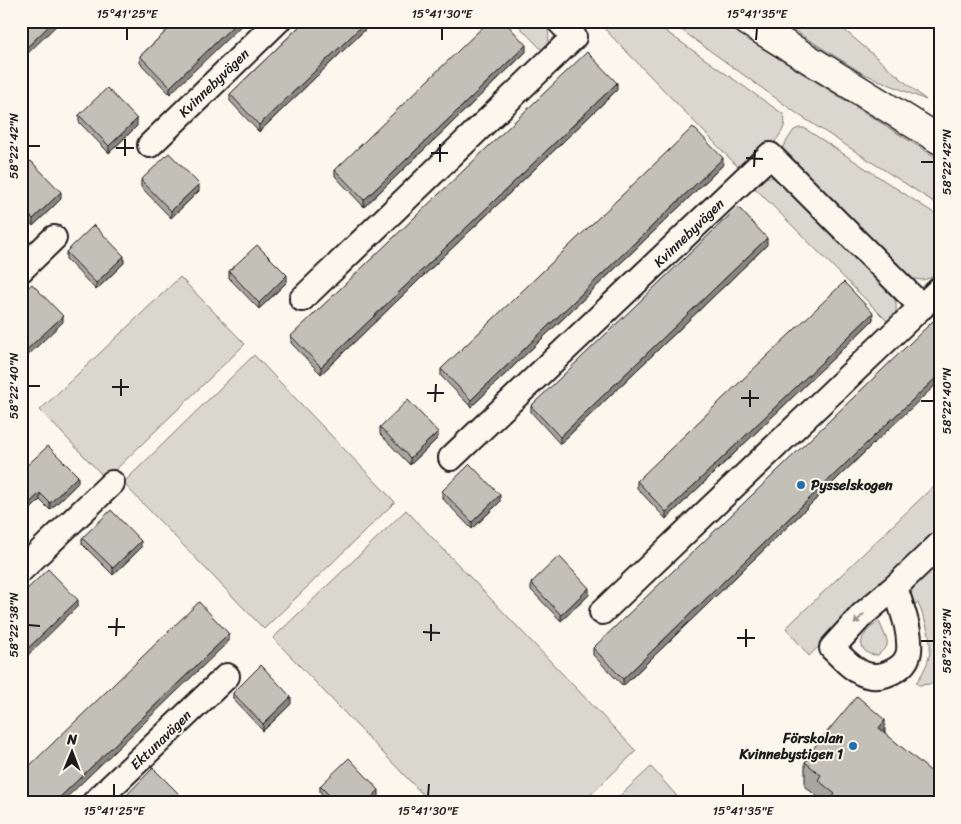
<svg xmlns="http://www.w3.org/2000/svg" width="961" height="824" viewBox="0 0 961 824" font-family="Sriracha,sans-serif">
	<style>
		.green { fill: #dad7ce; stroke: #7b7a75 }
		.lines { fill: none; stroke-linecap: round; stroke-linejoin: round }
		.minor-casing { stroke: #1c1c1c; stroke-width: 28 }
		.tertiary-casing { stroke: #1c1c1c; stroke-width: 31 }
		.minor { stroke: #fbf7ec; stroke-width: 24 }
		.tertiary { stroke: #fbf7ec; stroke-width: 28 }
		.wall { fill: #a8a59e; stroke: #1c1c1c }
		.shaded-wall { fill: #888681; stroke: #1c1c1c }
		.building { fill: #c3c0b8; stroke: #1c1c1c }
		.oneway { fill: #97948e }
		.ticks { fill: none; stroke: #1c1c1c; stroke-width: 2 }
		.poi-dot { fill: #1f6fb2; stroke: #fbf7ec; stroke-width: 2 }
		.labels { text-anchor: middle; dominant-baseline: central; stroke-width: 4; stroke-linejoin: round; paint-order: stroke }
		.street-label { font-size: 14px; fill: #1c1c1c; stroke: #fbf7ec }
		.poi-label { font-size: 14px; font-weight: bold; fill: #1c1c1c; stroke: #fbf7ec; text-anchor: start }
		.neatline { fill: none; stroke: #1c1c1c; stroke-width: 2 }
		.ticks-label { font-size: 12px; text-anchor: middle; fill: #1c1c1c }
	</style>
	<rect width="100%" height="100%" fill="#fbf7ec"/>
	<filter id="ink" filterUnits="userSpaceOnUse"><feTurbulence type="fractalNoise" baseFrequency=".02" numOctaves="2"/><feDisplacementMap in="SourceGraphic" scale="10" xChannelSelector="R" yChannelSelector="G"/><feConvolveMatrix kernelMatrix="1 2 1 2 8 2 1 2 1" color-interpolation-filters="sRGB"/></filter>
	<g filter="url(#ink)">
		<path class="green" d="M514,21H544C550,31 551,42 544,52Z
			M599,21H651L783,114C789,126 779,135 773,145H763L739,168L598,22Z
			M669,21H723L751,41L940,160V206L799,115Z
			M779,21H834L926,100L862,73Z
			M799,128H804L940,217V271C926,283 919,281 903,275L782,148L794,130Z
			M770,177L776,178L786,184L892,293C898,305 898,313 889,323L751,184L761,178Z
			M180,277L245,344L106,479L40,410Z
			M254,355L395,502L264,629L123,483Z
			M940,480V529L809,656L786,628Z
			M406,510L636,751L582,803H431L273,638Z
			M940,559V683L919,685L916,683C938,653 931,635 918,603L910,606L912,590L922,576Z
			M879,621L887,640V646L878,655C872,655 866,654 863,648C857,637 871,628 879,621Z
			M651,767L683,803H612Z"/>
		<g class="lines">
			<defs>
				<path id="minor" d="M150,145L278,21
					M21,270L54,238
					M302,299L574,37L559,21
					M451,458L770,155L922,307
					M21,570L112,483
					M895,587C901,607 911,630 909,651C908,659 903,665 897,669C868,687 852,668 832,648L862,615L895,587L940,544
					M602,612L940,289
					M94,803L227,676"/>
				<path id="tertiary" d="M747,21L940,140"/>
			</defs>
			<use href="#minor" class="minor-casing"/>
			<use href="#tertiary" class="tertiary-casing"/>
			<use href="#minor" class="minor"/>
			<use href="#tertiary" class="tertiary"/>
		</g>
		<path class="wall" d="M177,21L170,94L140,63V56Z
			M305,21H374L259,132L230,101V94Z
			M931,21H940V27Z
			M526,52L364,207L335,176V170Z
			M617,90L321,374L291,343V336Z
			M79,115L137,126L109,153L79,122Z
			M723,165L471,407L441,376V369Z
			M21,171L61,199L33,226L21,213Z
			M141,180L199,191L171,218L141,187Z
			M767,245L560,444L531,412V406Z
			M66,252L124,263L96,290L66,259Z
			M229,271L287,282L259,309L229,278Z
			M873,320L666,519L637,488V481Z
			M380,427L438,438L410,465L380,434Z
			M873,444L623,686L593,655V648Z
			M21,471L78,483L50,510L40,500L21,518Z
			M442,491L500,502L472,529L442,498Z
			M82,538L141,548L113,575L82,544Z
			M531,583L589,595L561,621L531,590Z
			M233,693L291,704L263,731L233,699Z
			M885,733L940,803H818V797L805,787V762L812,754V750Z
			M320,786L379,796L373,803H330L320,792Z"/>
		<path class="shaded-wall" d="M54,21H61L21,60V53Z
			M238,21H246L170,94V87Z
			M367,21H374L259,132V125Z
			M526,45V52L364,207V200Z
			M617,83V90L321,374V367Z
			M137,119V126L109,153V146Z
			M723,158V165L471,407V400Z
			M199,184V191L171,218V211Z
			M61,192V199L33,226V219Z
			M767,238V245L560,444V437Z
			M124,256V263L96,290V283Z
			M287,275V282L259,309V303Z
			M873,313V320L666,519V512Z
			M63,316V322L21,362V355Z
			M940,374V381L873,444L623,686V679L873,437Z
			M438,432V438L410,465V458Z
			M78,476V483L50,510V503Z
			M40,493V500L21,518V511Z
			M500,495V502L472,529V522Z
			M141,541V548L113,575V568Z
			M589,588V595L561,621V615Z
			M78,600V606L21,662V655Z
			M229,634V641L61,803H54Z
			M291,697V704L263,731V724Z
			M885,720V745L879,728Z
			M379,790V796L373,803H366Z"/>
		<path class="building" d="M21,21H54L21,53Z
			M177,21H238L170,87L140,56Z
			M305,21H367L259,125L230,94Z
			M489,21H504L526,45L364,200L335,170Z
			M587,52L617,83L321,367L291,336Z
			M107,88L137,119L109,146L79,115Z
			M693,127L723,158L471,400L441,369Z
			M169,153L199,184L171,211L141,180Z
			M31,161L61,192L33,219L21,206V171Z
			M738,207L767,238L560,437L531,406Z
			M94,225L124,256L96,283L66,252Z
			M257,245L287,275L259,303L229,271Z
			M844,282L873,313L666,512L637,481Z
			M32,284L63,316L21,355V294Z
			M933,321L940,328V374L873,437L623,679L593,648Z
			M408,400L438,432L410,458L380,427Z
			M48,446L78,476L50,503L40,493L21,511V471Z
			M470,464L500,495L472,522L442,491Z
			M111,510L141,541L113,568L82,538Z
			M559,556L589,588L561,615L531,583Z
			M48,569L78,600L21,655V595Z
			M199,602L229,634L54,803H21V774Z
			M261,665L291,697L263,724L233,693Z
			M857,696L885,720L879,728L940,779V803H830L829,802L835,794L818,780L821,775L805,762L814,752L812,750Z
			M349,758L379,790L366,803H337L320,786Z
			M153,768L184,799L180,803H119Z"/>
		<defs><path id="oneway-solid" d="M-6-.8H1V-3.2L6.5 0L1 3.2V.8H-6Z" transform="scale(1.25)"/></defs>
		<use class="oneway" href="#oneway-solid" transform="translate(859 619) rotate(134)"/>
	</g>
	<path class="ticks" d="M127,40V28M442,40V28M756,40L757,28M28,146H40M116,148H134M431,153H448M125,156V139M746,158L763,159M440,162V144M921,162H934M754,167L755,150M28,386H40M112,387H129M427,393H444M121,396V379M741,398H759M921,401H934M435,402L436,384M750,407V390M28,625L40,626M108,627H125M423,632L440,633M116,636L117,618M737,638H755M431,641V624M921,641H934M746,647V629M114,796V784M428,796L429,784M743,796V784"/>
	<g class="poi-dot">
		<circle cx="801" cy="485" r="5"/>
		<circle cx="853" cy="746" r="5"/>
	</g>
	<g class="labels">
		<g class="street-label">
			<text transform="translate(214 83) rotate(-44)">Kvinnebyvägen</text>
			<text transform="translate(689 233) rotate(-44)">Kvinnebyvägen</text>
			<text transform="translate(161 740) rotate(-44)">Ektunavägen</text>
		</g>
		<g class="poi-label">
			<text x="811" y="485">Pysselskogen</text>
			<text x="843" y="738" text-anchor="end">Förskolan<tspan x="843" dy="16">Kvinnebystigen 1</tspan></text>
		</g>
	</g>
	<rect width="961" height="824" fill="none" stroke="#fbf7ec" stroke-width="55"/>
	<g transform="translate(72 752) rotate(1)" stroke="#fbf7ec" stroke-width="4" paint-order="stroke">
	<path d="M0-4L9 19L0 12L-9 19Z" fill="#1c1c1c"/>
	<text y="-8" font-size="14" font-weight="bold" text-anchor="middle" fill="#1c1c1c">N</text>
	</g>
	<rect x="28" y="28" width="906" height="768" class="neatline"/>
	<g class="ticks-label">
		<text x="127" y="18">15°41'25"E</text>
		<text x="442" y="18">15°41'30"E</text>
		<text x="757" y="18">15°41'35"E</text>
		<text transform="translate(14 146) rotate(-90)" y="4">58°22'42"N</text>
		<text transform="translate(947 162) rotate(-90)" y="4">58°22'42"N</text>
		<text transform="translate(14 386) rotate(-90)" y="4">58°22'40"N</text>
		<text transform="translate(947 401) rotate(-90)" y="4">58°22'40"N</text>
		<text transform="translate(14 625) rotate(-90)" y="4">58°22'38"N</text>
		<text transform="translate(947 641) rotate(-90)" y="4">58°22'38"N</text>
		<text x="114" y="815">15°41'25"E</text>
		<text x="428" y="815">15°41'30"E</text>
		<text x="743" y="815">15°41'35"E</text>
	</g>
</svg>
